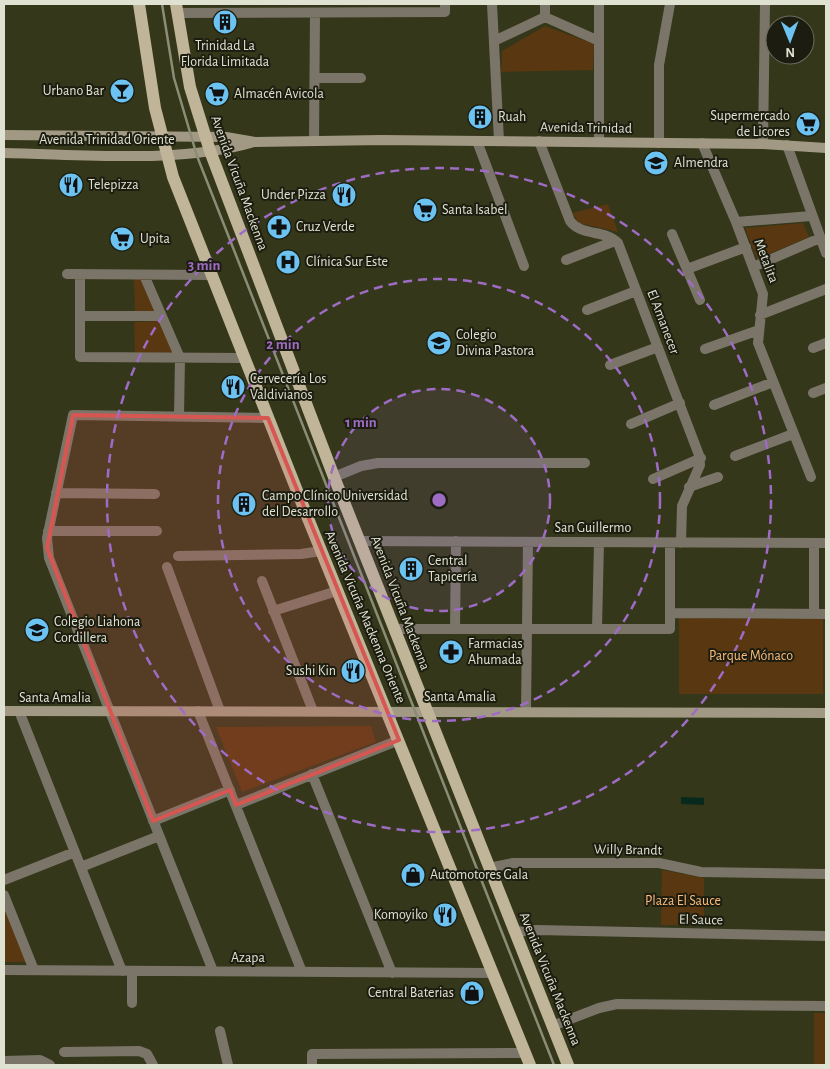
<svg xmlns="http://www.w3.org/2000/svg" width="830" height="1069" viewBox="0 0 830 1069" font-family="'Alegreya Sans',sans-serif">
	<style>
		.green { fill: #593710 }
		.water { fill: #082a1c }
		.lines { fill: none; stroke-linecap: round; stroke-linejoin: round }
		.street { stroke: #7a7568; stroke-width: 10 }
		.secondary { stroke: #a29984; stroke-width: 10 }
		.primary { stroke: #c0b599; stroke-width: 12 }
		.rail { stroke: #8b8d76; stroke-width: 2.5 }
		.marked { fill: #d85652; fill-opacity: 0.2; stroke: #d85652; stroke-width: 4; stroke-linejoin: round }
		.ring { fill: none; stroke: #9e6cc5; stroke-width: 2.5; stroke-dasharray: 9 6 }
		.labels { text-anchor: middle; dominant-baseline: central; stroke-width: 4; stroke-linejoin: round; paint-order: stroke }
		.poi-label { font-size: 14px; fill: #e0e2d1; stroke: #1c1d10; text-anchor: start }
		.street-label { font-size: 14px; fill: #e0e2d1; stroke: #1c1d10 }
		.park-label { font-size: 14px; fill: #fcbc7c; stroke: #1c1d10 }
		.centre { fill: #9e6cc5; stroke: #1c1d10; stroke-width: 2.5 }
		.ring-label { font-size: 15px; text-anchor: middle; font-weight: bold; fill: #9e6cc5; stroke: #1c1d10; stroke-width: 4; stroke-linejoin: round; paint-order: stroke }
	</style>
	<rect width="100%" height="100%" fill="#343719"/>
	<path class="green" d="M545,26L594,44L593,70L501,72L502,51Z
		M608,204L618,232L579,223L572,213Z
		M803,223L809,237L757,259L745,228Z
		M134,279H147L160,312L135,313Z
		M163,321L176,353L135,354L134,322Z
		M679,618L823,619V694H679Z
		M371,726L376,742L242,792L216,727Z
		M662,870L704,878V925H661Z
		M4,908L27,962H4Z
		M814,1013H826V1065H814Z"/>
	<path class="water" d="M681,797L704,798V805L681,804Z"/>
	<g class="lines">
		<path class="street" d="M492,4L499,141
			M545,4V17
			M599,4V142
			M177,13L445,12V4
			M494,41L545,17L599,41
			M315,78H361
			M314,141L315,13
			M477,141L524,266
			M539,141L570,221C582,237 605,229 618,243L699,455L700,465L682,506L681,543
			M659,143V65L670,4
			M702,143L736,222L763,294L758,343L811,477
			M763,144L765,4
			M787,145L826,253
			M736,222L811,216
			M672,234L700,300
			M566,260L615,241
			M753,267L820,238
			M687,269L746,247
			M67,274L211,275
			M80,274V357L244,358
			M144,275L180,358L179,416
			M587,310L636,291
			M760,315L826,289
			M80,316H162
			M813,348L826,343
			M705,349L759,330
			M610,365L658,347
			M813,393L826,388
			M714,405L773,382
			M631,424L680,403
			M735,456L793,434
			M334,477L361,466L378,463H585
			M653,479L701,458
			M689,487L718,477
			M56,493L155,494
			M48,531H157
			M359,541L826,543
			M814,543V614
			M178,556L301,554L321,551
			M167,567L220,711
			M262,581L313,711
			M273,611L337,591
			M670,613L826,614
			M395,629H670V543
			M455,629L456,541
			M597,629L599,542
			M19,711L122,971
			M198,711L302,972
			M526,711L528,542
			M312,774L392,973
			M236,805L399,740
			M153,821L230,790
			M81,867L159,836
			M489,868L513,863H659L701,872L826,874
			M4,880L75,852
			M4,895L34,970
			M515,932L537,930L826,936
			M4,970L493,973
			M213,971L49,558L47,538L73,415L268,418
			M132,1003V971
			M552,1026L599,1008L617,1004L826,1006
			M220,1031L228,1065
			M64,1052L139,1051L147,1054L153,1065
			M4,1061L40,1060L50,1065
			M312,1065V1054L525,1053"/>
		<path class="secondary" d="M4,135L226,137L255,142L381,140L763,144L826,148
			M4,153C80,154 181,164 254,142
			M4,711L826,713"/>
		<path class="primary" d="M139,4L155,108L173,177L307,516L530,1065
			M176,4L190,87L210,151L334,477L568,1065"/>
		<path class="rail" d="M162,4L174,78L197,156L554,1065"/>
	</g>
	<path class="marked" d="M73,415L268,418L399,740L236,805L230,790L153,821L47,548Z"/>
	<circle cx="439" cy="500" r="111" fill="#9e6cc5" fill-opacity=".12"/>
	<g class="ring">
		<circle cx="439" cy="500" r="111"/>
		<circle cx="439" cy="500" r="221"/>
		<circle cx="439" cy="500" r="332"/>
	</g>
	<defs>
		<symbol id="building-disc" viewBox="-11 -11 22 22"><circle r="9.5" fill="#6cc3f2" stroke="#1c1d10"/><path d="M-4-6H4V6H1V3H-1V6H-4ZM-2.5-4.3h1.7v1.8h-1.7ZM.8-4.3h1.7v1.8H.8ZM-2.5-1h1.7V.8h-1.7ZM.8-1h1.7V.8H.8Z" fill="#111"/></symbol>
		<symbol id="bar-disc" viewBox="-11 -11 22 22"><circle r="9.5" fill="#6cc3f2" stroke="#1c1d10"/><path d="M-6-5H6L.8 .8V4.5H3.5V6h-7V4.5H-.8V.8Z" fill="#111"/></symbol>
		<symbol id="supermarket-disc" viewBox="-11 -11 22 22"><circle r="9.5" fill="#6cc3f2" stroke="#1c1d10"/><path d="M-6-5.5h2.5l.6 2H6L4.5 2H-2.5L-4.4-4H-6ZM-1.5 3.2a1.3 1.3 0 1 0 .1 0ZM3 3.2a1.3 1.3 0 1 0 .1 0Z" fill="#111"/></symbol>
		<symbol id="school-disc" viewBox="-11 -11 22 22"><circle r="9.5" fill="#6cc3f2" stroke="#1c1d10"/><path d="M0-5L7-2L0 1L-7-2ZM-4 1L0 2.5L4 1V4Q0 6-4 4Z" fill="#111"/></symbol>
		<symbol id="restaurant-disc" viewBox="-11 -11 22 22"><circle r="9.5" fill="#6cc3f2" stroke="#1c1d10"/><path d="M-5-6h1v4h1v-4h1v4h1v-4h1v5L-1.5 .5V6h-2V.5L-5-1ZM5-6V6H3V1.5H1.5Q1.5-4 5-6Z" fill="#111"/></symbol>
		<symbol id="pharmacy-disc" viewBox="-11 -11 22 22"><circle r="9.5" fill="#6cc3f2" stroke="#1c1d10"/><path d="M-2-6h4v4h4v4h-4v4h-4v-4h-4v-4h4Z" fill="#111"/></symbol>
		<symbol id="hospital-disc" viewBox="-11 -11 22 22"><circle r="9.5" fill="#6cc3f2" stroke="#1c1d10"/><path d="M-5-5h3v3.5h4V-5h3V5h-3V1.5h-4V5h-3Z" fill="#111"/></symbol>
		<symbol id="shop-disc" viewBox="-11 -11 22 22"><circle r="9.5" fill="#6cc3f2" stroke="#1c1d10"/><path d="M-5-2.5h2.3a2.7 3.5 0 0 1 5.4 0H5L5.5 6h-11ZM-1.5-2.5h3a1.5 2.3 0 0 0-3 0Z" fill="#111"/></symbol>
	</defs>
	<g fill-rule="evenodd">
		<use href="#building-disc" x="211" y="8" width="28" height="28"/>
		<use href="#bar-disc" x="108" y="77" width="28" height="28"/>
		<use href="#supermarket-disc" x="203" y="80" width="28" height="28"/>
		<use href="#building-disc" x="466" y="103" width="28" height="28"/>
		<use href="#supermarket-disc" x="794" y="110" width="28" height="28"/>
		<use href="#school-disc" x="642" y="149" width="28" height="28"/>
		<use href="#restaurant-disc" x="57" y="171" width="28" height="28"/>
		<use href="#restaurant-disc" x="330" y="181" width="28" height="28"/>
		<use href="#supermarket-disc" x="411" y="196" width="28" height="28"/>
		<use href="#pharmacy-disc" x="265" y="213" width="28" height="28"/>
		<use href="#supermarket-disc" x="108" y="225" width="28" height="28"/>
		<use href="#hospital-disc" x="274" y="248" width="28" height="28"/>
		<use href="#school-disc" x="425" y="329" width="28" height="28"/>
		<use href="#restaurant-disc" x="219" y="373" width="28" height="28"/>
		<use href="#building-disc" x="230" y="490" width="28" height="28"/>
		<use href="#building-disc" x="397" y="555" width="28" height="28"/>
		<use href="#school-disc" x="23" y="616" width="28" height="28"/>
		<use href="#pharmacy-disc" x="437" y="638" width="28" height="28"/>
		<use href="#restaurant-disc" x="339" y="657" width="28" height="28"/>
		<use href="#shop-disc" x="399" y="861" width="28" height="28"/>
		<use href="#restaurant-disc" x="431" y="901" width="28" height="28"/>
		<use href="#shop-disc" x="458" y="979" width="28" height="28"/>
	</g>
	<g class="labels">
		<g class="poi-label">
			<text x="225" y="46" text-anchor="middle">Trinidad La<tspan x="225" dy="16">Florida Limitada</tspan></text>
			<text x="104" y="91" text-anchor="end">Urbano Bar</text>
			<text x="234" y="94">Almacén Avicola</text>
			<text x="790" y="116" text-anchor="end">Supermercado<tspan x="790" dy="16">de Licores</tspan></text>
			<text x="498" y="117">Ruah</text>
			<text x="674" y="163">Almendra</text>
			<text x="88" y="185">Telepizza</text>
			<text x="326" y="195" text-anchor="end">Under Pizza</text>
			<text x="442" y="210">Santa Isabel</text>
			<text x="296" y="227">Cruz Verde</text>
			<text x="140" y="239">Upita</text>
			<text x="306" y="262">Clínica Sur Este</text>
			<text x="456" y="335">Colegio<tspan x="456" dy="16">Divina Pastora</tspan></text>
			<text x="250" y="379">Cervecería Los<tspan x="250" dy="16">Valdivianos</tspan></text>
			<text x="262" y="496">Campo Clínico Universidad<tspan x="262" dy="16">del Desarrollo</tspan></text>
			<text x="428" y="561">Central<tspan x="428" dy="16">Tapicería</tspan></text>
			<text x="54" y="622">Colegio Liahona<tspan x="54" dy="16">Cordillera</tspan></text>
			<text x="468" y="644">Farmacias<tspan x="468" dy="16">Ahumada</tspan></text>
			<text x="336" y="671" text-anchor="end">Sushi Kin</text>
			<text x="430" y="875">Automotores Gala</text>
			<text x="428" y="915" text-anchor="end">Komoyiko</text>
			<text x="454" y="993" text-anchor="end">Central Baterias</text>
		</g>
		<g class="street-label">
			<text transform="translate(586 128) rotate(1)">Avenida Trinidad</text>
			<text x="107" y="140">Avenida Trinidad Oriente</text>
			<text transform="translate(239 183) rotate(70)">Avenida Vicuña Mackenna</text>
			<text transform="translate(766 261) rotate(69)">Metalita</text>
			<text transform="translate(663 322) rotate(69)">El Amanecer</text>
			<text x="593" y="528">San Guillermo</text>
			<text transform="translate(400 603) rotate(69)">Avenida Vicuña Mackenna</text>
			<text transform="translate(365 617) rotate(67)">Avenida Vicuña Mackenna Oriente</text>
			<text x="460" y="697">Santa Amalia</text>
			<text x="55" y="698">Santa Amalia</text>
			<text transform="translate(628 850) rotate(1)">Willy Brandt</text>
			<text transform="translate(701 920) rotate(1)">El Sauce</text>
			<text x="248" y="958">Azapa</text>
			<text transform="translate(550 979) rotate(68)">Avenida Vicuña Mackenna</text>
		</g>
		<g class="park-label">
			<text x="751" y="656">Parque Mónaco</text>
			<text x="683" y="901">Plaza El Sauce</text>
		</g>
	</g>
	<circle cx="439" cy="500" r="8" class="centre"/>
	<g class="ring-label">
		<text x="204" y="270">3 min</text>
		<text x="283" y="349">2 min</text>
		<text x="361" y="427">1 min</text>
	</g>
	<rect width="830" height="1069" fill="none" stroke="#e0e2d1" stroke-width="10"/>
	<g transform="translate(790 40) rotate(179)"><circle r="24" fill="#1c1d10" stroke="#6a6c5d"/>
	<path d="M0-4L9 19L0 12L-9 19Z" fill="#6cc3f2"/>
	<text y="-8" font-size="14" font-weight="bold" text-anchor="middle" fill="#e0e2d1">N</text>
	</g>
</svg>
